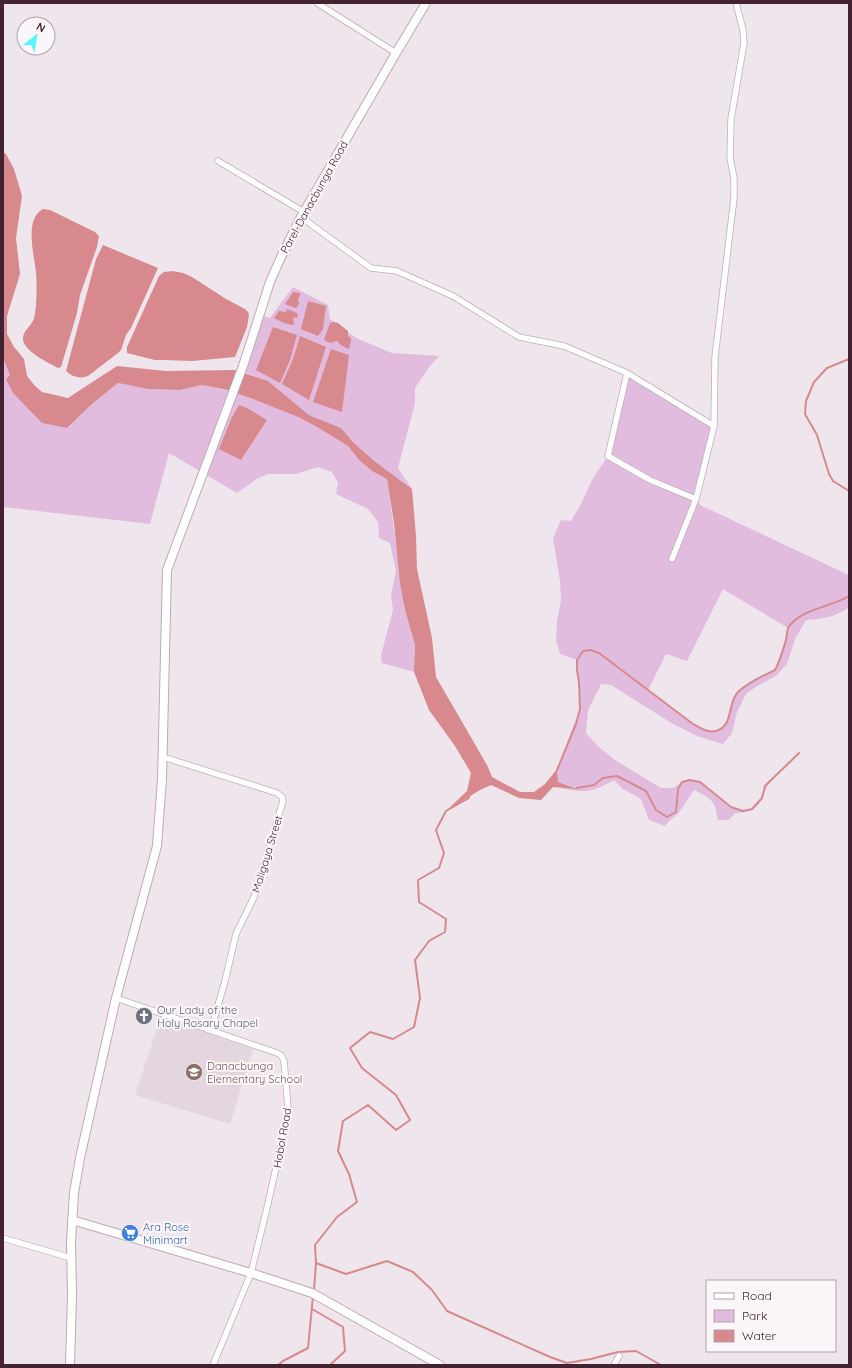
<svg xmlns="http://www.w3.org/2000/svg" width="852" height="1368" viewBox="0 0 852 1368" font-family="Quicksand,sans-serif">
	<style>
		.built { fill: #e3d6de }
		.green { fill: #e1bcdf; fill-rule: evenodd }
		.water { fill: #d7898e }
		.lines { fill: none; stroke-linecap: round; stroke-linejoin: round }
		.stream { stroke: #d7898e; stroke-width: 2 }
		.street-casing { stroke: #bfaeb8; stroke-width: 7 }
		.secondary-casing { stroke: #c2a8b6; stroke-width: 10 }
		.street { stroke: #fff; stroke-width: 5.5 }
		.secondary { stroke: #fff; stroke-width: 8 }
		.labels { text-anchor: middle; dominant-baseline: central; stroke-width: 4; stroke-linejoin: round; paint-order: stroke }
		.street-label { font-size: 11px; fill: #432232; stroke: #fbf6f9 }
		.worship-label { font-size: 11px; fill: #5b616d; stroke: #fbf6f9; text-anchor: start }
		.education-label { font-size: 11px; fill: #785e54; stroke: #fbf6f9; text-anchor: start }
		.shop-label { font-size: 11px; fill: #366cbe; stroke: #fbf6f9; text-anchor: start }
	</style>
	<rect width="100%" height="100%" fill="#efe5ec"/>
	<path class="built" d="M161,1017L253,1049L230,1124L135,1095Z"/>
	<path class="green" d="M293,287L328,305L330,319L356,338L392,353L439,356L430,366L415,388V403L398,468L412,489L373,460L353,442L341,428L309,415L268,381L241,371L259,315L270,318Z
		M3,358L11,375L13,393L43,423L67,428L91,405L118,383L148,389L179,390L202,385L233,392L253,399L298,417L317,427L348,446L359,460L372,471L387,478L405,610L415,645L414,672L382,663L381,655L393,610L391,595L396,571L390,543L379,538L378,522L368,509L336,494L338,483L332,472L318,467L296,474H268L258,478L237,493L169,453L150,524L3,507Z
		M627,373L714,426L696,499L700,505L849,575V607C836,617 823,619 806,620L795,639L787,664L776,676L757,686L746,694L737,712L732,733L723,744L697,736L673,724L611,685L601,684L588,710L586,733L599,747L615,760L661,788H673L682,782L690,780L700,782L731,807L743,811L752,809L762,798L765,786L799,753C790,765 777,773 768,785C764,792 763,801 756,807C751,813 743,812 735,813L729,820H718C715,800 712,799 694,790L678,814L669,821L665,826L649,820L641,799L623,789L614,780C592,793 584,793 560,788H577L558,782L557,769L580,709L579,683L577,670V660L560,654L556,640L557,621L561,600L560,581L553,538L561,520L571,521L581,504L593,478L608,456ZM723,589L788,628L786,640L775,670C763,676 748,682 738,692C727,703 734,727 716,731C708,733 700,728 693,724L648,690L666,654L687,661Z"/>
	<path class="water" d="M3,152L6,154L14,169L22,196L16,238L20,274L7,316V334L14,347L24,359L27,376L35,386L42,392L68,398L117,366L166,371L235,370L268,381L309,415L341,428L353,442L373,460L412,489L416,536L417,569L432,638L436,677L487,765L492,777L520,792H534L545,784L557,769L558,782L578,789L553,787L541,800L519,798L491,785L480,790L446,811L467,791L471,773L455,746L429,710L414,672L415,645L405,610L400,583L394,523L387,479L372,471L359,460L348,446L317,427L298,417L253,399L227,390L202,385L180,390L148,389L118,383L91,405L67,428L42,423L13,393L6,379L10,375L3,358Z
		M43,209L50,210L95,232L99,236L97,247L80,295L77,313L61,367L58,368C49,363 25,352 23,340C22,331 32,326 34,318C37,307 37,283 36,272C34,254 24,219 43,209Z
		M103,245L158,268L131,328L126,335L121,350L118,353L88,376C80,379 72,377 66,371L96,259Z
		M173,271L183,273L192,277L226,299L245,309L248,312L249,315L247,327L235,357L192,361L164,360H155L127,353V347L159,276L164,272Z
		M293,292L300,293V296L298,299L299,304L296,308L285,304Z
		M308,301L326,306L323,329L318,336L301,329Z
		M287,309L297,313L298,315L297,318L295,317L293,319L294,325C287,325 280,321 274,318L279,311L286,312Z
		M334,322L338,323L348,331V336L351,338V341L349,349L342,346L337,341L330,343L324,340L330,323Z
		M273,327L297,335L290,360L280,383L256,370Z
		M300,336L326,347L309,400L282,384L293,359Z
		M331,349L349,355L342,412L313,402Z
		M239,405L247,408L267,420L241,460L219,449L232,417Z"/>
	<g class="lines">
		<path class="stream" d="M849,359L827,368L814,382L806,401L805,414L817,435L829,474L833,481L849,491
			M557,770L576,724L580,709L579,683L577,670V660L583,651L591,650L599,653L693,724C700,728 708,733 716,731C734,726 727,703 738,692C748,682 763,676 775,670C780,661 783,650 786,640C787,636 787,631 788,628C799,609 832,607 849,596
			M577,788L594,785L603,778L617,776L646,791L656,810L667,817L676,812L678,789L682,782L690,780L700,782L731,807L743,811L752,809L762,798L765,786L799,753
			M316,1263L346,1274L387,1261L413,1272L432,1290L447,1311L550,1357L567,1363L591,1359L618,1352L636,1351L661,1365
			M314,1290L316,1263L315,1245L337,1217L357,1202L349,1174L338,1151L343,1121L368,1105L396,1130L410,1120L396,1095L362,1068L350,1048L370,1032L393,1039L414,1027L420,998L415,960L429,941L445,932L446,919L419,902L418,880L439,868L444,853L436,830L446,811L469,798V794
			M312,1309L343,1327L345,1351L330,1365
			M278,1365L283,1361L308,1348L313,1296"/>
		<defs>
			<path id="street" d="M317,3L396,53
				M218,161L304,212
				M301,217L371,268L397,271L453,296L519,337L564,346L627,373L714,426
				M627,373L608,456L650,480L696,499L714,426L715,357L734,198V179L730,157L731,119L744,43L743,30L736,3
				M672,559L696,499
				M163,757L277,793L282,797L283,801L254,897L236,934L225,981L211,1030
				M116,998L277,1053L281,1055L284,1061L288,1107L287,1119L266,1212L251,1273L213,1365
				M3,1238L71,1258
				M614,1365L619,1356"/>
			<path id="secondary" d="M72,1220L251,1273L312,1293L440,1365
				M70,1365L72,1295L71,1241L74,1193L80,1158L116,998L157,846L162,779L167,570L244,363L270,282L281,257L301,217L396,53L426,3"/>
		</defs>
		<use href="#street" class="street-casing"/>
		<use href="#secondary" class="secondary-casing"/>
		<use href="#street" class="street"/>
		<use href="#secondary" class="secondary"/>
	</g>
	<defs>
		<symbol id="church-disc" viewBox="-11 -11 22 22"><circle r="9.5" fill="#6b7280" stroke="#fbf6f9"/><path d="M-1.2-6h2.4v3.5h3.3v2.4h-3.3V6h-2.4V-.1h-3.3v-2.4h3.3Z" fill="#fff"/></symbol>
		<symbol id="school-disc" viewBox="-11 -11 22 22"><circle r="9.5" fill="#8d6e63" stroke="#fbf6f9"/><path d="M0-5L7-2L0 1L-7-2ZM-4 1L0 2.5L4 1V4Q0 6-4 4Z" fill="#fff"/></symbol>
		<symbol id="supermarket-disc" viewBox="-11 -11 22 22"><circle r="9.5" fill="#3f7fe0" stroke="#fbf6f9"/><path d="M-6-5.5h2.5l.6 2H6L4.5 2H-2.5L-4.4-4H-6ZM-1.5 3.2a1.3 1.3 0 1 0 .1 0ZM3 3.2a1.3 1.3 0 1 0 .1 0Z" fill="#fff"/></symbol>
	</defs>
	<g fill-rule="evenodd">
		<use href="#church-disc" x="134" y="1006" width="20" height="20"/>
		<use href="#school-disc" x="184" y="1062" width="20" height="20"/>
		<use href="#supermarket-disc" x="120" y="1223" width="20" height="20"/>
	</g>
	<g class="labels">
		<g class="street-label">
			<text transform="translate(314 197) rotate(-61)">Parel-Danacbunga Road</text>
			<text transform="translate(267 854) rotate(-73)">Maligaya Street</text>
			<text transform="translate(282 1138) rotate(-80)">Hobol Road</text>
		</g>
		<g class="worship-label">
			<text x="157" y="1010">Our Lady of the<tspan x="157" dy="13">Holy Rosary Chapel</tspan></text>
		</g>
		<g class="education-label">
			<text x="207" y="1066">Danacbunga<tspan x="207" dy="13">Elementary School</tspan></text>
		</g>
		<g class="shop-label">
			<text x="143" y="1227">Ara Rose<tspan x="143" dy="13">Minimart</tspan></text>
		</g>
	</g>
	<rect width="852" height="1368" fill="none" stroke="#432232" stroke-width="8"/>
	<rect x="706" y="1280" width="130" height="72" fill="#fbf6f9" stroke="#b1a1a9"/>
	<rect x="714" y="1293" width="20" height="6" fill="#ffffff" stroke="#b1a1a9"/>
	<text x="742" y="1300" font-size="12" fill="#432232">Road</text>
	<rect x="714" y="1310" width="20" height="12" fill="#e1bcdf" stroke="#b1a1a9"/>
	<text x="742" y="1320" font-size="12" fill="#432232">Park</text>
	<rect x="714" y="1330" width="20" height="12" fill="#d7898e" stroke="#b1a1a9"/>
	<text x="742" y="1340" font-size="12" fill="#432232">Water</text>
	<g transform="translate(36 36) rotate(30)"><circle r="19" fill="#fbf6f9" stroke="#b1a1a9"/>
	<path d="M0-3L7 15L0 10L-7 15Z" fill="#56f7fc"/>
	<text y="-6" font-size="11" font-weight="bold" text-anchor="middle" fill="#432232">N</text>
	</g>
</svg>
